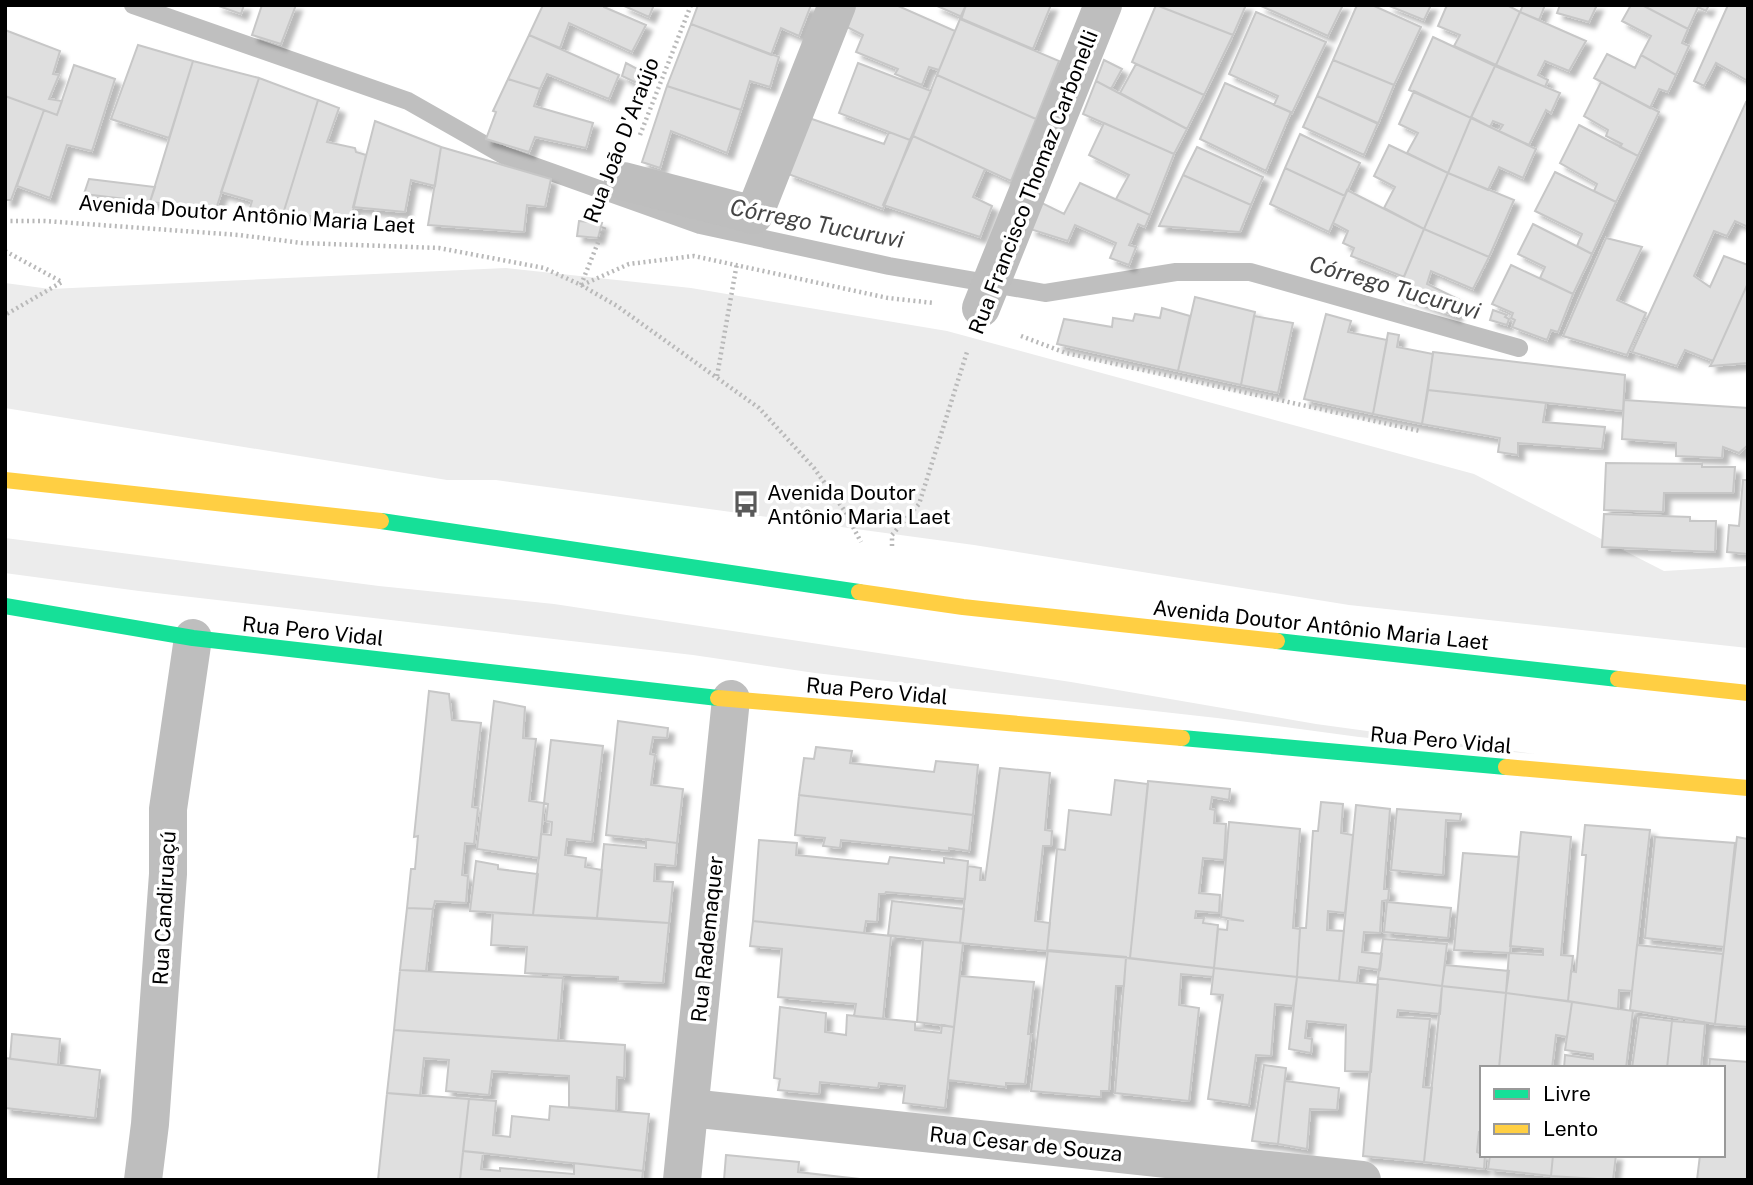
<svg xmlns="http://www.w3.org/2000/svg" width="1753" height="1185" viewBox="0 0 1753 1185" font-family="'Public Sans',sans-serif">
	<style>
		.green { fill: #ececec }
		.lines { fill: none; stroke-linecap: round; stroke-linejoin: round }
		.stream { stroke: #bfbfbf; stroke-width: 18 }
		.building { fill: #dfdfdf; stroke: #c7c7c7; stroke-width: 2; filter: url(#shadow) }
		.path { stroke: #b9b9b9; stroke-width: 4.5; stroke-dasharray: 2 3.5; stroke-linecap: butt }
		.street { stroke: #bebebe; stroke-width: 38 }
		.fast { stroke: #16e098; stroke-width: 16 }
		.slow { stroke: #ffcf43; stroke-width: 16 }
		.labels { text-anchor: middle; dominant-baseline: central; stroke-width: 7; stroke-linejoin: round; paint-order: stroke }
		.street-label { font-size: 21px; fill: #000; stroke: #fff }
		.poi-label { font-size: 21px; fill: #000; stroke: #fff; text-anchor: start }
		.water-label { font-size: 23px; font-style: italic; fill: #444; stroke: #fff }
	</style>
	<defs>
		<filter id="shadow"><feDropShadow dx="6" dy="6" stdDeviation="2" flood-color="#0004"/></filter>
	</defs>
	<rect width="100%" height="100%" fill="#fff"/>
	<path class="green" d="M506,268L691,288L947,331L1474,474L1664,571L1748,566V648L1349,605L974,545L496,480H447L5,408V283L50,289Z
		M5,538L379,586L554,604L1071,682L1316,724L1535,754L1359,737L1217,718L815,673L693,655L139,591L12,574L5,573Z"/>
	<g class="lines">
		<path class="stream" d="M133,5L408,101L503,155L700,225L889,266L1045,293L1176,272H1250L1519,348"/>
	</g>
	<path class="building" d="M216,5H244L241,14Z
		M262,5H296L281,44L252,35Z
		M543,5H604V7L646,25L632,52L569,23L560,48L529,35Z
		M622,5H654L649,17Z
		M698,5H811L799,36L781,28L771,55L691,24Z
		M853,5H896L955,31L939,70L929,67L922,85L895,74L898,69L856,52L863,35L845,26Z
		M935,5H966L962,17Z
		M966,5L982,6L1051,5L1033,49L960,18Z
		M1156,5H1246L1233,35Z
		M1156,5L1233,35L1204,95L1132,62Z
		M1259,5H1343L1328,36Z
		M1357,5H1372L1421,27L1394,85L1333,60Z
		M1387,5H1431L1424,20Z
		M1447,5H1507L1520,12L1496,65L1454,46L1460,35L1438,26Z
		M1523,5H1545L1539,20L1520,12Z
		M1560,5H1597L1589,22L1557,13Z
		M1631,5H1642L1688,29L1682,43L1689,46L1676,75L1641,55L1651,36L1622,21Z
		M1642,5H1709L1706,11L1698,7L1688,29Z
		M1728,5H1748V81L1716,63L1704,86L1694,81Z
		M1256,12L1326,42L1292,113L1274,105L1278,96L1229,74Z
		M1520,12L1586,41L1569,71L1545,61L1538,75L1548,80L1545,87L1496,65Z
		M960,19L1059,61L1036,119L937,75Z
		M691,24L779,57L770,87L750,81L741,110L667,86Z
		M5,30L60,51L53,74L59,75L49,99L62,101L57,115L5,96Z
		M529,35L619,75L609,99L547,74L540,89L508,79Z
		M1433,37L1495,66L1471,118L1409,90Z
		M138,45L193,61L169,138L111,119Z
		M1607,54L1635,68L1641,55L1676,75L1668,92L1659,89L1650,108L1594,78Z
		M1104,60L1122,69L1111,89L1096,81Z
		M1333,60L1394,85L1378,124L1317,96Z
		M193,61L259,78L216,209L150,202Z
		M626,63L641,71L637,83L622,76Z
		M858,63L931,91L910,140L839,113Z
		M1136,64L1204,95L1187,129L1120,93Z
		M74,65L115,79L92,151L67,145L50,198L17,186L44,110L57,115Z
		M1495,66L1560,93L1551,113L1546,110L1529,145L1499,131L1503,125L1493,121L1490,127L1471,117Z
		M937,75L1036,119L1011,181L913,136Z
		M259,78L318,100L283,214L249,211L252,201L221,192Z
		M508,79L540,89L534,106L593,123L586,148L535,137L529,152L486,139L496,112L493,111Z
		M1096,81L1187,129L1174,154L1083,114Z
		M1601,82L1659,112L1638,156L1620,147L1622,144L1606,136L1608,130L1584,116Z
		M1225,83L1291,112L1266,171L1200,139Z
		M667,86L741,110L727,153L671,131L660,168L642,162Z
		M1414,91L1471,118L1448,173L1407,153L1418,133L1399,124Z
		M5,96L44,110L11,200H5Z
		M1317,96L1378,123L1364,155L1303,127Z
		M318,100L339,108L327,142L355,148L356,152L366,155L351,219L283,214Z
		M1746,102L1748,103V227L1735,221L1727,236L1714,231L1694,276L1710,287L1724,256L1748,265V283L1713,361L1685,350L1677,366L1632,352Z
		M809,118L884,144L889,132L910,140L883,209L788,174Z
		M1471,118L1536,149L1523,178L1499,167L1488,190L1448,173Z
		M375,121L441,147L435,186L411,180L405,212L353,207Z
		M1104,123L1174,154L1150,215L1116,199L1129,175L1089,155Z
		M1579,125L1638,156L1616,202L1594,191L1597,184L1560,163Z
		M1300,134L1360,163L1345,196L1285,168Z
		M913,136L985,169L973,197L992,206L980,237L883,205Z
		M1389,145L1448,173L1424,229L1384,208L1395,187L1374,176Z
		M441,147L551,179L545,207L527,205L524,232L428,225Z
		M1197,147L1263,177L1251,205L1183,175Z
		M1285,168L1345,196L1329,232L1270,204Z
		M1555,172L1616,202L1592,254L1577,246L1582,234L1535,211Z
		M1448,173L1514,200L1489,257L1424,229Z
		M1183,175L1251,205L1240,232L1159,226Z
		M89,179L155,187L150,202L84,194Z
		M1080,183L1150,215L1145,227L1138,224L1129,245L1136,247L1129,265L1110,258L1116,243L1075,225L1068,241L1030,229L1042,203L1064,214Z
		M1347,190L1424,229L1404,277L1351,256L1354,248L1343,243L1348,231L1333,223Z
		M579,221L602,223L598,238L577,236Z
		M1533,224L1592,254L1573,294L1540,278L1545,267L1518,254Z
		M1424,229L1489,257L1473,289L1431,271L1427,284L1462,301L1455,316L1397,293Z
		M1606,238L1642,247L1617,300L1646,313L1627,355L1563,336Z
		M1511,265L1573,294L1558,332L1551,330L1547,340L1512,327L1515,320L1511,318L1513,313L1492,304Z
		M1748,283V363L1710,366L1713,361Z
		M1195,297L1255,312L1241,385L1178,371Z
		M1162,308L1190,316L1178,371L1057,344L1064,319L1112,327L1113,318L1133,321L1135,314L1160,318Z
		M1493,310L1507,315L1505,317L1509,319L1507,325L1490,320Z
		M1326,314L1351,321L1348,332L1387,340L1373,414L1304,399Z
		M1254,316L1293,323L1278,393L1241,385Z
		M1388,333L1399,335L1397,347L1433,354L1422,424L1373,414Z
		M1433,352L1625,375L1623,411L1428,390Z
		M1428,390L1546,403L1543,422L1605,427L1602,449L1518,443V455L1498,452L1500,438L1422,424Z
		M1624,400L1748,408V445L1739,453L1723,447L1722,458L1676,456V443L1622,439Z
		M1606,463L1702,464V467H1735L1733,493H1664L1663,512L1604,510Z
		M1743,480H1748V554L1727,552L1729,525L1739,526Z
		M1604,514L1690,517V521H1716L1715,552L1602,547Z
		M429,691L449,694L452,720L481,723L472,807L478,808L474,844L465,843L462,875L468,876L466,903L435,901L433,909L407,908L411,869H415L418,836L414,837Z
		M494,701L525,707L523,738L536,739L529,801L544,803L539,858L477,849Z
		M618,721L668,728L667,738L653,737L650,754L655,755L651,785L683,789L677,843L606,835Z
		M551,740L603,746L592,842L567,839L565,855L586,858L585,867L602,870L597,918L533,915L541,834L551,835L552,822L546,821L548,804L544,803Z
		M816,747L852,751L850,763L934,772L936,761L978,765L973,815L799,795L804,758L814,759Z
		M1000,768L1050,773L1045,830L1052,831L1051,846H1043L1035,921L1050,923L1047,951L960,943L968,866L981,868L980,880H985Z
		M1115,780L1148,784L1130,958L1047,951L1057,849L1065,850L1069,810L1111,815Z
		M1148,781L1230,789L1229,800L1212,797L1210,809L1215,810L1214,823L1226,824L1224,860L1203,858L1199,893L1220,895L1219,913L1196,911L1195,918H1204L1203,923L1218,925L1214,968L1130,958Z
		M799,795L973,815L969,851L949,848V851L841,840L840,848L823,846L825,838L795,835Z
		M1321,802L1343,804L1341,833L1353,835L1345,913L1328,911L1327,930L1344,931L1339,981L1297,977L1300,928H1306L1313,831H1318Z
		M1356,805L1390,809L1384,889H1389L1388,900L1382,901L1380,933L1364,932L1362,952L1382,954L1380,970L1359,967L1357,983L1339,981Z
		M1397,809L1461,814L1460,821L1446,820L1443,875L1391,870Z
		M1229,822L1300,829L1293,928L1300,929L1297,977L1214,968L1218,929L1227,930L1228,919L1244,921L1221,917Z
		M1585,825L1650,830L1632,991L1619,990L1618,1009L1568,1001L1571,971L1576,972L1586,855H1582Z
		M1521,832L1571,837L1561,955L1573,956L1568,1001L1506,993L1509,953L1543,955V949L1510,946Z
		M1655,837L1735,843L1724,947L1645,938Z
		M1737,837L1748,839V1027L1715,1024Z
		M646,839L677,843L675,866L655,864L654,881L673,882L669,923L597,918L604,844L646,848Z
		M759,840L797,843L796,855L888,864L890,857L944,863V858L968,861L965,899L886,892L885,894H879L877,922L866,921L864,933L753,921Z
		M1463,853L1519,857L1510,953L1454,950Z
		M476,861L498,865V869L538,874L533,915L470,911Z
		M892,901L964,909L960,943L888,935Z
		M1387,902L1451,908L1448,938L1384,932Z
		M407,908L433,909L426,971L400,970Z
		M493,913L669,923L663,983L618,981V977L525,973L527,947L491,945Z
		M753,921L891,936L883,1019L854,1016L856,1004L778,997L782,949L750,946Z
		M1383,939L1447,944L1442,986L1378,978Z
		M923,940L963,943L954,1027L917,1022Z
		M1637,945L1723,954L1715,1024L1630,1010Z
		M1048,950L1126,957L1124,986H1116L1109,1091H1101V1097L1031,1091Z
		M1126,958L1214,968L1213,977L1181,974L1179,1005L1199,1008L1189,1101L1115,1093Z
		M1445,965L1509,971L1506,993L1442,986Z
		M1214,968L1297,977L1293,1006L1275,1004L1271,1056L1256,1055L1249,1105L1208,1099L1223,995L1211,994Z
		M400,970L563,978L558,1041L394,1030Z
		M960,976L1034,982L1028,1034H1031L1025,1084L1006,1083V1087L948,1080Z
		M1297,977L1378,985L1371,1072L1345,1071L1346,1025L1307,1021L1305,1038L1312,1039L1311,1053L1289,1049Z
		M1378,978L1442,986L1440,1014L1398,1010L1397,1017L1430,1019L1423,1087L1432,1088L1424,1162L1363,1156Z
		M1442,986L1506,993L1499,1068H1482V1132H1479L1477,1152L1485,1155L1484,1169L1424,1162Z
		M1506,993L1572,1002L1567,1037L1556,1035L1552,1068H1499Z
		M1572,1002L1633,1011L1626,1068H1564L1565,1055L1593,1059V1054L1565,1050Z
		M780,1007L826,1013L825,1032L846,1035L847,1015L915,1022V1030L941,1033L942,1025L954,1027L945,1108L903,1103L905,1086L879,1083L878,1088L820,1082L819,1094L778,1090L780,1079L774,1078Z
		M1639,1017L1672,1021L1667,1068H1632Z
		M1672,1021L1705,1024L1701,1068H1667Z
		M394,1030L625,1045L624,1078L617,1077L616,1111L569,1107V1076L492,1071L489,1095L446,1091L449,1060L424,1058L420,1096L387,1093Z
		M12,1034L60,1039L58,1065L10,1059Z
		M5,1058L100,1070L95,1118L5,1108Z
		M1710,1059L1748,1062V1180H1697L1700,1155H1723V1068H1709Z
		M1264,1065L1286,1068L1278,1144L1252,1141Z
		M1285,1081L1339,1088L1337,1110L1310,1109L1307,1149L1278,1144Z
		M387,1093L469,1099L460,1180H378Z
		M469,1099L496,1101L493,1135L510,1137L512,1116L549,1120L550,1106L649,1114L643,1171L463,1151Z
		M463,1151L483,1153L481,1169L500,1171V1168L574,1174V1163L643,1171L642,1180H460Z
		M726,1155L799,1162L798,1172L869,1180H724Z
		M1490,1155H1553L1551,1176L1488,1169Z
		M1553,1155H1616L1613,1180L1551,1176Z"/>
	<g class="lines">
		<path class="path" d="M640,135L691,5
			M5,221H45L239,235L302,243L439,248L544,268L581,285L617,306L759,408L814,468L844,510L861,542
			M5,251L62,282L5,315
			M581,285L605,225
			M582,285L629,264L694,256L888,298L934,303
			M1021,336L1066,353L1420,431
			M717,376L737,263
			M892,546V535L919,504L967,352"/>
		<path class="street" d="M623,181L754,215L837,5
			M981,308L1103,5
			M690,1108L1362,1180
			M143,1180L150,1124L168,874V809L193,638
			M682,1180L731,699"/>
		<path class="fast" d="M381,521L859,592
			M5,606L193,638L718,698
			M1277,641L1618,679
			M1182,738L1506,767"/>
		<path class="slow" d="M5,480L381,521
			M859,592L963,607L1277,641
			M1618,679L1748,693
			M718,698L1182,738
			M1506,767L1748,788"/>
	</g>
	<defs>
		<symbol id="bus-bare" viewBox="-9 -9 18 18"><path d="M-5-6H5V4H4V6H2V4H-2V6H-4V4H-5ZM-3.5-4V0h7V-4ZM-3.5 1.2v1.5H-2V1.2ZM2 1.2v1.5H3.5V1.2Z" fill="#595959" stroke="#fff" stroke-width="2.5" paint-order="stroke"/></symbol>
	</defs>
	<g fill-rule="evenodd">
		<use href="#bus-bare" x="727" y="485" width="38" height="38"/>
	</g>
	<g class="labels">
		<g class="street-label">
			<text transform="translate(621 140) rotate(-69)">Rua João D'Araújo</text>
			<text transform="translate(1033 182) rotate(-69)">Rua Francisco Thomaz Carbonelli</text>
			<text transform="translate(247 214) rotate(4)">Avenida Doutor Antônio Maria Laet</text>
			<text transform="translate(1321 625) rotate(6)">Avenida Doutor Antônio Maria Laet</text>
			<text transform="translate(313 631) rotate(6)">Rua Pero Vidal</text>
			<text transform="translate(877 691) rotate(5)">Rua Pero Vidal</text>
			<text transform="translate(1441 740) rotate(5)">Rua Pero Vidal</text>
			<text transform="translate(164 908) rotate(-87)">Rua Candiruaçú</text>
			<text transform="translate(707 939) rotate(-84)">Rua Rademaquer</text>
			<text transform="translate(1026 1144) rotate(6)">Rua Cesar de Souza</text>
		</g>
		<g class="poi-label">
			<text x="767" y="492">Avenida Doutor<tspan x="767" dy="24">Antônio Maria Laet</tspan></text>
		</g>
		<g class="water-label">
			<text transform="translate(817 223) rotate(11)">Córrego Tucuruvi</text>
			<text transform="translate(1395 287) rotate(16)">Córrego Tucuruvi</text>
		</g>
	</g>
	<rect width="1753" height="1185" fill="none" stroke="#000000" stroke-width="14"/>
	<rect x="1480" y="1066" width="245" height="91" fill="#ffffff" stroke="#999999" stroke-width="2"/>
	<rect x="1494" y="1089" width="35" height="10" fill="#16e098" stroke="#999999" stroke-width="2"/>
	<text x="1543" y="1101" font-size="21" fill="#000000">Livre</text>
	<rect x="1494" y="1124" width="35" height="10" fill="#ffcf43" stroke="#999999" stroke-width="2"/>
	<text x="1543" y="1136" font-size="21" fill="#000000">Lento</text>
</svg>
